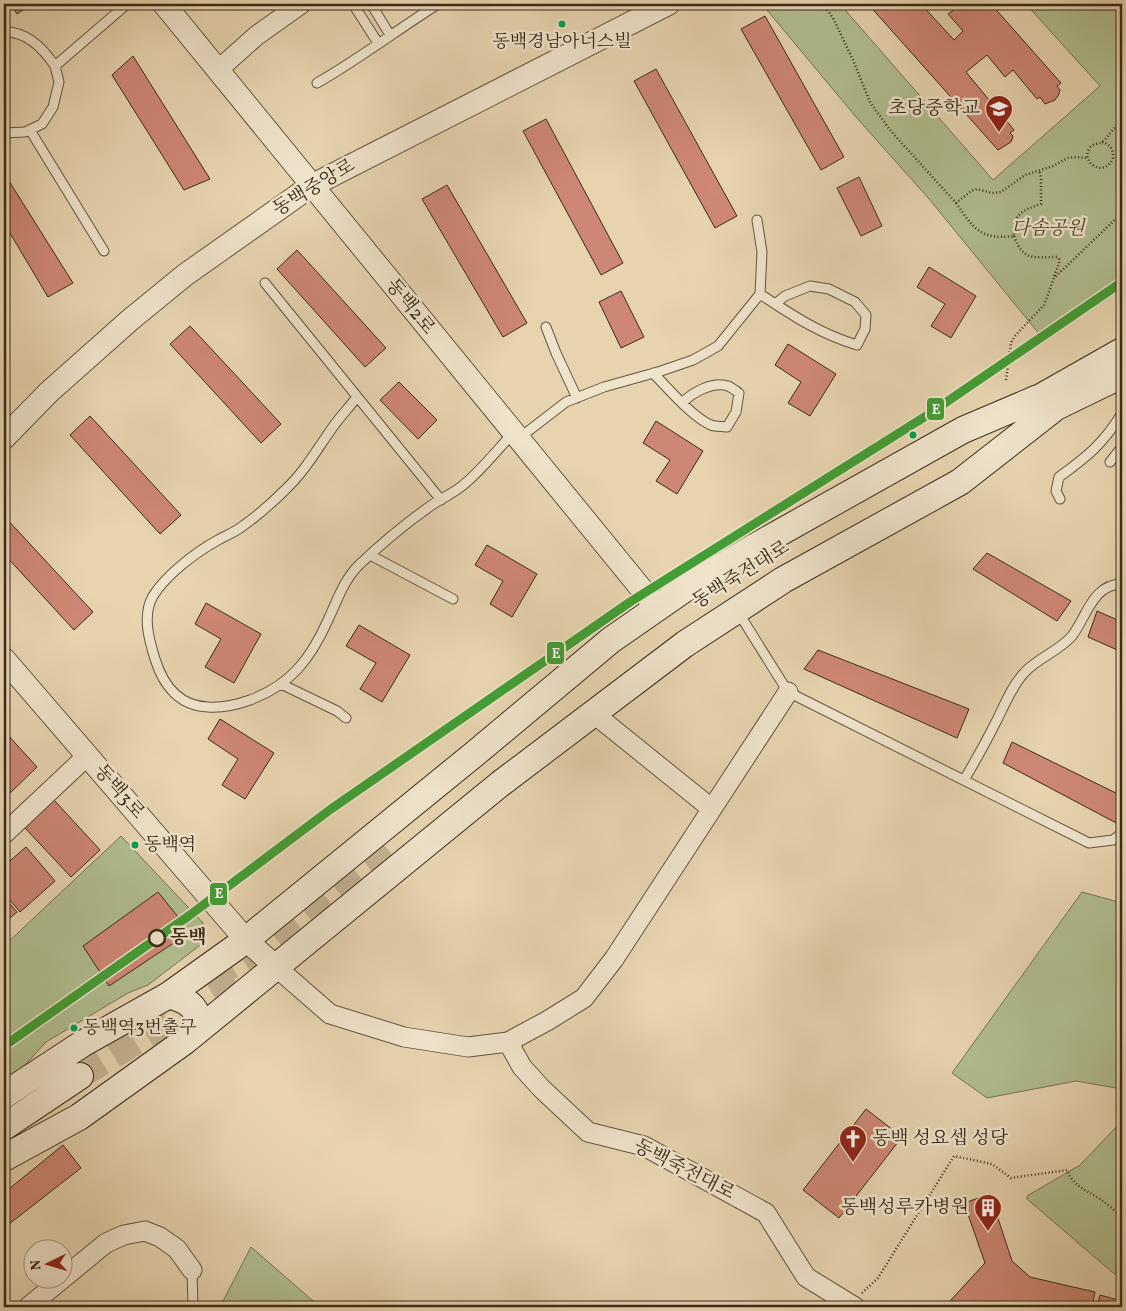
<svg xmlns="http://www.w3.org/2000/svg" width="1126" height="1311" viewBox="0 0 1126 1311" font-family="Vollkorn,'Noto Serif KR',serif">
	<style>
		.green { fill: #b1be8f; stroke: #757454 }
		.building { fill: #ce8774; stroke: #392b1a }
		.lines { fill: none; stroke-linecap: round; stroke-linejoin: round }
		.secondary-tunnel { stroke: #c4b291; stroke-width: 26; stroke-dasharray: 26 13; stroke-linecap: butt }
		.service-casing { stroke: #64553f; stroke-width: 11 }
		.minor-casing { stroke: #64553f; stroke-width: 21 }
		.tertiary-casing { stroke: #64553f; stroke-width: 24 }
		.secondary-casing { stroke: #392b1a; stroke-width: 28 }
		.path { stroke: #392b1a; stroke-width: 2.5; stroke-dasharray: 1 2.5; stroke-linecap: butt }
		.service { stroke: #efe3cb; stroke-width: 9 }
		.minor { stroke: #efe3cb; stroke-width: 19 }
		.tertiary { stroke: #efe3cb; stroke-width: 22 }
		.secondary { stroke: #efe3cb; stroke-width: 26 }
		.rail-1-casing { stroke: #efe3cb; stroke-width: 12 }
		.rail-1 { stroke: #439e35; stroke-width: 9 }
		.bus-dot { fill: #03a04e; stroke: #efe3cb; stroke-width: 2 }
		.stop-dot { fill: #efe3cb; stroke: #392b1a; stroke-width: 2.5 }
		.labels { text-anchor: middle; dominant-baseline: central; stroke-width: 5; stroke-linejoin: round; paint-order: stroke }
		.bus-label { font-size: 18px; fill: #392b1a; stroke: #efe3cb; text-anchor: start }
		.poi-label { font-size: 19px; fill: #392b1a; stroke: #efe3cb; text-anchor: end }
		.street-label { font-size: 19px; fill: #392b1a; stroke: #efe3cb }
		.park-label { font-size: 19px; font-style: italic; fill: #514831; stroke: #efe3cb }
		.stop-label { font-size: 19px; font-weight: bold; fill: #392b1a; stroke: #efe3cb; text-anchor: start }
		.line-badge { stroke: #efe3cb; stroke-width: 2 }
		.badge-label { font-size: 14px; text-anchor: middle; font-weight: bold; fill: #fff }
	</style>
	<rect width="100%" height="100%" fill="#e7d4af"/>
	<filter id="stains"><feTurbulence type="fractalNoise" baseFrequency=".004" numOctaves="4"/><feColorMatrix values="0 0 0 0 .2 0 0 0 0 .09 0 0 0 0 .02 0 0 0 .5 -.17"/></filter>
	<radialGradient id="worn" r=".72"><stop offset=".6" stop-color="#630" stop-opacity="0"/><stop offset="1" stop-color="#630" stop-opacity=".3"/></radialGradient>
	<path class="green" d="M762,4H840L993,180L1100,86L1026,4H1122V278L1040,335L930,200L856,117Z
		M121,836L203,923V943L148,985L128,993L46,1042L17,1074L4,1081V946Z
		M1082,892L1122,903V1089L1076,1081L987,1098L952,1073Z
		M1122,1121V1279L1112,1272L1027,1199V1196L1080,1165Z
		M251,1247L320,1307H220Z"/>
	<path class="building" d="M11,4H32L17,14Z
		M868,4H921L954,40L963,31L948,14L955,9L950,4H991L1061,83L1057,86L1060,90L1058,96L1055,100L1045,104L1040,97L1037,99L1013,70L1005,77L987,55L966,72L1014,130L1010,133L1013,136L1011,142L998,150Z
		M765,16L844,157L821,170L741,29Z
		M133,56L210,179L184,190L112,75Z
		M656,69L737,216L715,228L634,81Z
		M546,119L623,263L601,275L523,131Z
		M4,173L73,283L48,297L4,223Z
		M859,177L882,226L861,236L837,188Z
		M447,185L527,323L503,337L422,199Z
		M297,250L386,348L365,367L277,269Z
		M929,267L976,296L951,338L931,326L945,304L917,287Z
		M621,291L644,337L621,348L599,302Z
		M190,326L281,424L261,443L170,344Z
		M788,344L836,374L810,416L788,403L801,382L775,365Z
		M399,382L437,420L418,439L380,400Z
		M90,416L181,515L160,534L70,435Z
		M656,421L703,451L677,494L656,481L670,460L643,443Z
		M4,516L93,612L74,630L4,554Z
		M487,545L537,574L512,617L490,604L503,581L475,565Z
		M987,553L1071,601L1057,621L973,569Z
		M206,603L261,634L234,683L205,667L221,639L195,624Z
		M1097,611L1122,622V652L1088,637Z
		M359,625L410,655L382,702L360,689L376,663L346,646Z
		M818,650L969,709L957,738L804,669Z
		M220,719L274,753L245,799L222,785L238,759L208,739Z
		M6,733L37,767L4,799V735Z
		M1012,742L1122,796V821L1120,825L1003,763Z
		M54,800L100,850L71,877L25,828Z
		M26,847L55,881L20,912L4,893V866Z
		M158,892L190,932L109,986L83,946Z
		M4,897L17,912L4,923Z
		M866,1109L902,1137L839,1218L803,1190Z
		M63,1145L81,1168L4,1228V1193Z
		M990,1194L1012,1261L1030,1277L1095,1292L1092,1307H956L950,1301L985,1263L964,1203Z
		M1100,1295L1122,1301V1307H1097Z"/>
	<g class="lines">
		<path class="secondary-tunnel" d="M209,979L256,951L391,844
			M80,1076L240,978"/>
		<defs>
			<path id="service" d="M353,4L378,43
				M371,4L390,35
				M4,32C26,31 43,48 55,66
				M317,83C359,59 397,30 438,4
				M30,130L104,251
				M4,133L25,132L42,124L53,107L59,82L55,66L127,4
				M265,283L441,500
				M760,294C792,315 820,334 857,345L865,329L866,315L855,302L829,289L810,286L785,296L775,304
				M546,327L556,353L577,398
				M653,373C668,388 693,418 711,425C716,427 722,426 727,427L736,412L739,393C736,391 731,387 728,386C713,381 693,392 682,403
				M357,397C350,406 342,415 335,424C319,446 306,470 286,489C272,503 256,517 240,528C233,533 225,536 218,540C196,552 166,575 153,596C142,615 149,640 155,659C163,685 179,706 208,707C222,708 236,705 250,700C291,685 311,658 328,620C337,601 344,579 360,564C381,544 405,524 429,507C440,499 452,494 462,486C481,471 496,451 513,433
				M518,439L566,402L604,387L661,371L693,360L718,346L760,294L762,252L757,220
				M1110,462L1122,447
				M1060,499L1056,491L1059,477C1087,457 1104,443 1122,413
				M370,555L453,599
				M738,612L788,692L1089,843L1113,840L1122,833
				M281,684L337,711L346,718
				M964,780C976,760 987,740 997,720C1005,704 1012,686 1024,673C1036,659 1059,651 1072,636C1087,616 1093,584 1122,584
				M192,1270L193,1307"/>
			<path id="minor" d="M218,70L256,36L301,4
				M593,713L712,809
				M4,834L88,755
				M276,967L330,1014L404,1037L468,1047L508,1042L547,1021L584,998L614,959L788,692
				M508,1042L522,1067L542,1089L588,1132L644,1146L766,1213L806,1277L855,1307
				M28,1307L106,1243L124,1235L145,1231L160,1237L177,1249L192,1270"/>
			<path id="tertiary" d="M164,4L657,608
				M4,438L49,392L130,320L185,275L311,186L668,4
				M4,659L246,940L276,967"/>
			<path id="secondary" d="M1025,406L1122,351
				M1054,408L1122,375
				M169,995C187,1001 196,1004 200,1025L188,1038
				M4,1095L82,1044L169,995L246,940L472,756L611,640L683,590L756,546L963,430L1038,398
				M4,1127L80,1076
				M4,1158L79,1117L185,1041L500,784L685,644L783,580L960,482L1056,407"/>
		</defs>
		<use href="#service" class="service-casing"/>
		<use href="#minor" class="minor-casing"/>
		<use href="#tertiary" class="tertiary-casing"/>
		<use href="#secondary" class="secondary-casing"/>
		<path class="path" d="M823,4L833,18L853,60L870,102L890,130L956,203L971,191L977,189L992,193L1001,192L1025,175L1053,166L1068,158L1076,157L1088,158
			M1102,142C1110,144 1114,150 1113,158C1106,177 1081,165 1089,149C1092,143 1097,145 1102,142C1106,140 1109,133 1113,130C1115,127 1119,126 1122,124
			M956,203C974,229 980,240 1014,236C1012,214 1023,210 1041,204V177L1039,170
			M1014,236C1023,262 1035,257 1057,257L1059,259V264L1054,276
			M1006,380L1011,343L1014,337L1044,305L1054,278L1122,213
			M862,1293L878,1278L954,1156L992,1164L1011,1178L1067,1170C1073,1186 1086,1190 1100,1199C1107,1204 1115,1211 1122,1217"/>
		<use href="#service" class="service"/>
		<use href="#minor" class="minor"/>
		<use href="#tertiary" class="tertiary"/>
		<use href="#secondary" class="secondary"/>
		<defs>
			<path id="rail-1" d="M4,1046L190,915L331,809L630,602L926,416L1122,282"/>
		</defs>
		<use href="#rail-1" class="rail-1-casing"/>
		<use href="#rail-1" class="rail-1"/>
	</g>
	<defs>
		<symbol id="school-pin" viewBox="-11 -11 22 30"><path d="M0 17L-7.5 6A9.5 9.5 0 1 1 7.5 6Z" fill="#8f2418" stroke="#efe3cb"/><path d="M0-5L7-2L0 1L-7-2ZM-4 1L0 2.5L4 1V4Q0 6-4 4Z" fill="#fff"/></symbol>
		<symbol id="church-pin" viewBox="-11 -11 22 30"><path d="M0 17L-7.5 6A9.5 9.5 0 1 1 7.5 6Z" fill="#8f2418" stroke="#efe3cb"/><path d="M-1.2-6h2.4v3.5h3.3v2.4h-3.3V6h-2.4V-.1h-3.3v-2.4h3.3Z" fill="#fff"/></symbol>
		<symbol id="building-pin" viewBox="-11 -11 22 30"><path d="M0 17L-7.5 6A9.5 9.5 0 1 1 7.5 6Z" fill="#8f2418" stroke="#efe3cb"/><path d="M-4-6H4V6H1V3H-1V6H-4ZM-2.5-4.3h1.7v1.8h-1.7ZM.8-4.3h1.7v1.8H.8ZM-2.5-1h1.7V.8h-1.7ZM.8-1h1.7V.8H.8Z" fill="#fff"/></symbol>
	</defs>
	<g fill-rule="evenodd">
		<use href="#school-pin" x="983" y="93" width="32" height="43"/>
		<use href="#church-pin" x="837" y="1123" width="32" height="43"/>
		<use href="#building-pin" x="972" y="1192" width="32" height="43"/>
	</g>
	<g class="bus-dot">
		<circle cx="562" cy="24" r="4.5"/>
		<circle cx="913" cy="435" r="4.5"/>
		<circle cx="135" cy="845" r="4.5"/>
		<circle cx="74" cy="1028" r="4.5"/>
	</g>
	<circle class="stop-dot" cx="157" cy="938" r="8"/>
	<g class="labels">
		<g class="bus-label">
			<text x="562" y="42" text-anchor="middle">동백경남아너스빌</text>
			<text x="144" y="845">동백역</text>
			<text x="83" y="1028">동백역3번출구</text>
		</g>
		<g class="poi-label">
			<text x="980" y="109">초당중학교</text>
			<text x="872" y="1139" text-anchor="start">동백 성요셉 성당</text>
			<text x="969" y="1208">동백성루카병원</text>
		</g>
		<g class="street-label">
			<text transform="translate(314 188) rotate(-31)">동백중앙로</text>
			<text transform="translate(410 307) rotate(51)">동백2로</text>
			<text transform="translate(741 575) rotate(-32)">동백죽전대로</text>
			<text transform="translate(119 792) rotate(49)">동백3로</text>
			<text transform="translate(684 1170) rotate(27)">동백죽전대로</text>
		</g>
		<g class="park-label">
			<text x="1048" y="229">다솜공원</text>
		</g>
		<g class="stop-label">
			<text x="170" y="938">동백</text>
		</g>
	</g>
	<g class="line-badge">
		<rect x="926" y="397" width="19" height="24" rx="5" fill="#439e35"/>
		<rect x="546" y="641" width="19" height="24" rx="5" fill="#439e35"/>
		<rect x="209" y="882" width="19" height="24" rx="5" fill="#439e35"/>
	</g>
	<g class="badge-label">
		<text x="936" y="414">E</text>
		<text x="556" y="658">E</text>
		<text x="219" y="898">E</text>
	</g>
	<rect width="1126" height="1311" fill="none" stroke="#e7d4af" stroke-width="20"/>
	<rect x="5" y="5" width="1116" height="1301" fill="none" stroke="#392b1a" stroke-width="2.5"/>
	<rect x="10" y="10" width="1106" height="1291" fill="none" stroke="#392b1a"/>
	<g transform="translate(48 1264) rotate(265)"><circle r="24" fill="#efe3cb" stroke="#a69984"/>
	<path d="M0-4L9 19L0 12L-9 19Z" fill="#8f2418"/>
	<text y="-8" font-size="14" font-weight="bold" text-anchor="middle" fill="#392b1a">N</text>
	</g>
	<rect width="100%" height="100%" filter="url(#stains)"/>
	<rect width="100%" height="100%" fill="url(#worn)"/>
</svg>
